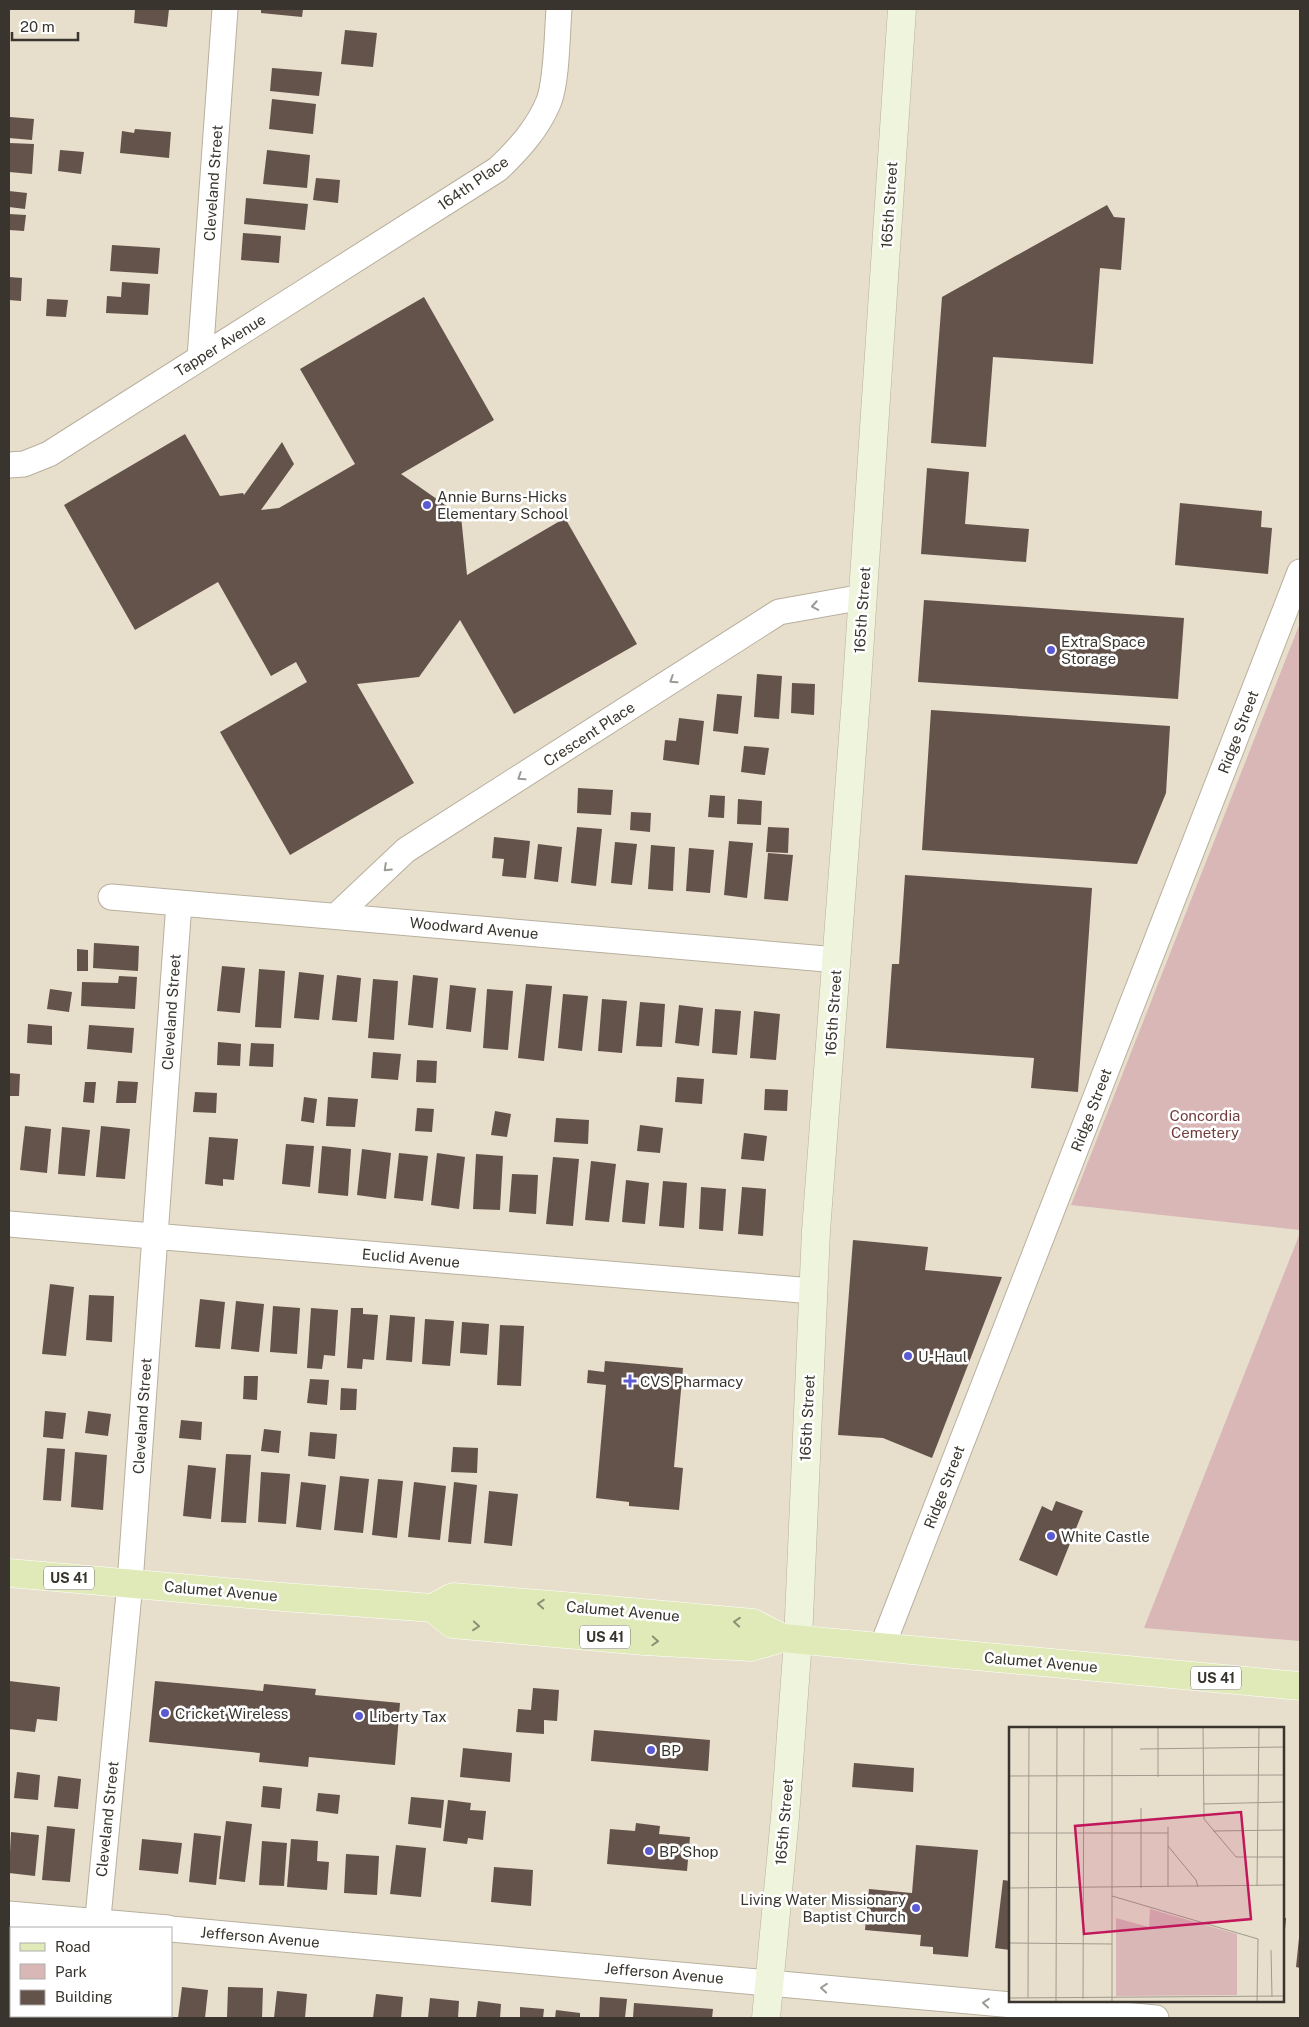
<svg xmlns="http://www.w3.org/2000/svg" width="1309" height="2027" viewBox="0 0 1309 2027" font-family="'Public Sans',sans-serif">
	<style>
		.green { fill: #d9b7b7 }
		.building { fill: #64534a }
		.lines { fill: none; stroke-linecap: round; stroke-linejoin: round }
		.street-casing { stroke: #b8b09e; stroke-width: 27 }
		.secondary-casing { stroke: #b8b09e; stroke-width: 29 }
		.primary-casing { stroke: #fff; stroke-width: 29 }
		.street { stroke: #fff; stroke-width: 25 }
		.secondary { stroke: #eff4dc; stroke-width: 28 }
		.primary { stroke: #e0eab8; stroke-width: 28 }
		.oneway { stroke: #9c9a96 }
		.oneway2 { stroke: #8c9073 }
		.poi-dot { fill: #5b5ad2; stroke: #fff; stroke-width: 2 }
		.labels { text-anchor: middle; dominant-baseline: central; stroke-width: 5; stroke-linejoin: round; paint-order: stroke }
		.shield { fill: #fff; stroke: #74726d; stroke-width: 1 }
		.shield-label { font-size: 14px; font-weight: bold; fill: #39352e }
		.street-label { font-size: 15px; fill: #39352e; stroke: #fff }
		.poi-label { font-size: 15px; fill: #39352e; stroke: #fff; text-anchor: start }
		.park-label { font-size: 15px; fill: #723c3d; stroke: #fff }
		.inset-road { fill: none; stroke: #a19a8d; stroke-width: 1 }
		.view { fill: #c2185b; fill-opacity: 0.15; stroke: #c2185b; stroke-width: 2.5 }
		.inset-edge { fill: none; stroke: #39352e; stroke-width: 2.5 }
	</style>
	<rect width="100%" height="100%" fill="#e7decc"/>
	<path class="green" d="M1300,623V1230L1071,1205Z
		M1300,1233V1641L1144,1628Z"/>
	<path class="building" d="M135,9H169L167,27L134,23Z
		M261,9H303L302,17L261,13Z
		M345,30L377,33L373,67L341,64Z
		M272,68L322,72L319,96L270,91Z
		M272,99L316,104L313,134L269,129Z
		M10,117L34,119L32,140L9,138Z
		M135,129L171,132L169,158L120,153L122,131L134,133Z
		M9,143L34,144L32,174L9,172Z
		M60,150L84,152L81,174L58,171Z
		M267,150L310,155L307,188L263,184Z
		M316,178L340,180L338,203L313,200Z
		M9,191L27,193L25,209L9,207Z
		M246,198L308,204L305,230L244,224Z
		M1107,205L1114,217L1125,218L1121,270L1100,268L1093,364L993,357L986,447L931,443L942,297Z
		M9,214L26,215L24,231L9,230Z
		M243,233L281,236L279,263L241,260Z
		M112,245L160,248L158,274L110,271Z
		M9,277L22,278L21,301L9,300Z
		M122,282L150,284L148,315L106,313L107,296L121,297Z
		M424,297L494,420L401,474L461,516L467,575L565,518L637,644L514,714L460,620L419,677L357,684L414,783L290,855L220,732L307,682L296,662L271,676L218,582L135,630L64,505L185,434L220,496L243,493L244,495L282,442L294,464L261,510L279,508L355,464L300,369Z
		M47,299L68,300L66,317L46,316Z
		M927,468L969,472L965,524L1029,529L1026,562L921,554Z
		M1180,503L1262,511L1261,527L1272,528L1268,574L1175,565Z
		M924,600L1184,618L1178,699L918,682Z
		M757,674L782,676L779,719L754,717Z
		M792,683L815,684L814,715L791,713Z
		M717,694L742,696L738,734L713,731Z
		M931,710L1170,726L1166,793L1137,864L922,850Z
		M679,718L704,721L699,765L663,760L665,740L676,741Z
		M744,746L769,748L765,775L741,772Z
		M578,788L613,790L611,815L577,813Z
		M710,795L725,796L724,818L708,817Z
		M738,799L762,801L761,825L737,824Z
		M631,812L651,813L650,832L630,830Z
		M577,827L602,829L596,886L571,883Z
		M768,827L789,828L788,853L766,852Z
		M494,837L530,841L526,878L502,876L504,859L492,858Z
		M729,841L753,843L747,898L724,895Z
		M615,842L637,844L632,885L611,883Z
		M538,844L562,847L558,882L534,879Z
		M651,845L675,847L673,891L648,889Z
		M689,848L714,850L710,893L686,891Z
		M768,853L793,855L788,901L764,899Z
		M905,875L1092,888L1078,1092L1031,1088L1034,1058L886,1048L892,964H899Z
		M94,943L139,946L138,971L93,968Z
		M77,949L88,950V971H77Z
		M222,966L245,968L240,1013L217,1011Z
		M259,969L285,971L281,1028L255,1027Z
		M299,972L324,975L319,1020L294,1018Z
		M337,975L361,978L357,1022L332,1020Z
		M413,975L438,978L433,1028L408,1025Z
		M119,976L137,977L135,1009L81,1006L82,982L118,983Z
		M373,979L398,981L394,1040L368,1038Z
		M526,984L552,986L544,1061L518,1058Z
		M450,985L476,988L471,1032L446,1029Z
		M50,989L72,992L69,1012L47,1009Z
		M487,989L513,991L508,1050L483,1048Z
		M563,994L588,996L582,1051L558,1048Z
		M602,999L627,1001L622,1053L598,1051Z
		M640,1002L665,1004L662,1047L636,1046Z
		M679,1005L703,1008L699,1046L675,1043Z
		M715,1009L741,1011L737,1055L712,1053Z
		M754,1011L780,1014L776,1060L750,1058Z
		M28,1024L52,1026V1045L27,1043Z
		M89,1025L134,1028L132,1053L87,1049Z
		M218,1042L241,1044L240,1066L217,1065Z
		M251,1043L274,1044L273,1067L249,1066Z
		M373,1052L401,1054L398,1080L371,1078Z
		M417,1060L437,1061L436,1083L416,1082Z
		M9,1073L20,1074L19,1096H9Z
		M677,1077L704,1079L702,1104L675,1102Z
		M118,1081L138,1082L136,1103H116Z
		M85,1082H96L94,1103L83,1102Z
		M765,1089L788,1090L787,1111L764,1110Z
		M195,1092L217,1093L216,1113L193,1112Z
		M304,1097L317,1099L314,1123L301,1121Z
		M328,1097L358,1099L355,1127L326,1126Z
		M417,1108L434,1109L432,1132L415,1131Z
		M495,1111L511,1114L507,1137L491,1135Z
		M556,1118L589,1120L588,1144L554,1142Z
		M640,1125L663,1128L660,1153L637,1151Z
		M25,1126L51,1129L47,1173L20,1170Z
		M101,1126L130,1129L125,1179L96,1177Z
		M62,1127L90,1130L85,1176L58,1174Z
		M744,1133L767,1136L764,1161L741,1159Z
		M209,1137L238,1139L234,1180L223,1179V1186L205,1184Z
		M286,1144L314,1146L310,1187L282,1184Z
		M322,1146L351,1149L348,1196L318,1193Z
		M362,1149L391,1153L386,1199L357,1195Z
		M399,1153L428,1156L423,1201L394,1198Z
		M437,1153L465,1157L459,1209L431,1205Z
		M476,1154L503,1156L500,1210L473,1209Z
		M553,1157L579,1159L573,1226L546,1224Z
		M591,1161L616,1164L609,1222L585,1220Z
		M512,1174L538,1175L536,1214L509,1212Z
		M626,1180L649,1183L645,1224L622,1222Z
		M663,1181L687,1183L684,1228L659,1226Z
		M701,1187L726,1189L723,1231L699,1229Z
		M742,1187L766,1189L763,1236L738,1234Z
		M853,1240L928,1247L925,1270L1002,1277L932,1458L883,1438L838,1435Z
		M50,1284L74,1287L66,1356L42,1354Z
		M89,1295L114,1296L112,1342L86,1340Z
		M200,1299L225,1302L220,1349L195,1347Z
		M236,1301L264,1304L259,1352L231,1349Z
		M273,1306L300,1308L297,1354L270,1352Z
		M311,1308L338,1310L335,1356L324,1355L322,1369L307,1368Z
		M351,1308H363V1314L378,1315L374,1360L363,1359L362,1369L347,1368Z
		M390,1315L415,1317L412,1362L386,1360Z
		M425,1319L454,1321L450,1366L422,1364Z
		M462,1322L489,1324L487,1355L460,1353Z
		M500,1325L524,1326L521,1386L497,1385Z
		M605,1361L683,1368L674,1467L683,1468L679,1510L629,1506V1502L596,1498L606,1385L587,1383L588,1370L604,1372Z
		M244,1376H258L257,1400L243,1399Z
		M310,1379L329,1380L327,1405L307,1403Z
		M341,1388L357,1389L356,1410H340Z
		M45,1411L66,1413L63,1439L43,1437Z
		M88,1411L111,1414L108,1436L85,1433Z
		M181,1420L202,1422L201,1440L179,1438Z
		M264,1429L281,1431L279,1453L261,1451Z
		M310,1432L337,1434L335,1459L308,1456Z
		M453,1447L478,1448L477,1473L451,1472Z
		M47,1448L65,1449L61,1501L43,1500Z
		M75,1452L107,1455L103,1510L71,1507Z
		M226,1454L251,1455L246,1523L221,1522Z
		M188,1465L216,1468L211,1519L183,1516Z
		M261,1472L290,1474L286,1524L258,1522Z
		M340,1476L369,1479L363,1533L334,1530Z
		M378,1479L403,1481L397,1538L372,1535Z
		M301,1482L326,1485L321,1530L296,1527Z
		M414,1482L446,1486L440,1540L408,1537Z
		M454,1482L477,1485L471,1544L448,1542Z
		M489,1491L518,1494L512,1546L484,1543Z
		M1056,1501L1083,1511L1057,1576L1019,1560L1042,1506L1052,1511Z
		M9,1681L60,1687L57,1721L37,1719L35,1732L9,1729Z
		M155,1681L263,1691L264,1684L316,1689L315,1695L400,1703L395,1765L309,1757L308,1767L259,1762L260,1753L149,1742Z
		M533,1688L559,1690L557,1721L544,1720V1734L516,1732L518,1709L531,1710Z
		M594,1730L710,1740L708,1771L591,1761Z
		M463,1748L512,1753L510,1782L460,1777Z
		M854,1763L914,1768L913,1792L852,1787Z
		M17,1772L40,1775L38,1800L14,1798Z
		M58,1776L81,1779L78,1809L54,1807Z
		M263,1786L282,1788L280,1809L261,1807Z
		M318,1793L340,1795L338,1814L316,1811Z
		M411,1797L444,1800L441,1828L408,1824Z
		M448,1800L471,1803L470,1810L486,1811L483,1840L468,1838L467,1844L443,1841Z
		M226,1821L252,1824L245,1882L219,1879Z
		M636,1823L660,1826L659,1834L690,1837L687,1871L607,1864L610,1829L635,1831Z
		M47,1826L75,1829L70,1882L42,1880Z
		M11,1832L39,1835L35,1876L9,1873Z
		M194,1833L221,1836L216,1885L189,1882Z
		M142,1839L182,1843L178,1874L139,1870Z
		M291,1839L318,1841L317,1861L329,1862L327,1890L287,1887Z
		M262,1841L287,1843L284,1886L259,1885Z
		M396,1845L426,1848L421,1897L390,1894Z
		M916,1845L978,1850L968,1957L933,1954V1947L920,1946L921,1935L865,1930L869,1889L912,1893Z
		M346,1854L379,1856L377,1895L344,1893Z
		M494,1867L533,1870L531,1906L491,1902Z
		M1003,1880L1010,1881V1950L995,1948Z
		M1283,1918H1286L1284,1941H1283Z
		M1299,1938H1300V1968L1296,1967Z
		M182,1987L208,1990L205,2018H178Z
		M228,1987L263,1988L262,2018L227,2017Z
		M277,1991L307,1994L305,2018H274Z
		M376,1994L403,1997L401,2018H373Z
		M600,1997L627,1999L625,2018H599Z
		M430,1998L459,2001L458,2018H428Z
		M478,2001L501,2004L500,2018H476Z
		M634,2003L713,2009L712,2018H633Z
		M520,2007L544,2009L543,2018H520Z
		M556,2010L580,2013V2018H555Z
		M24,2016H60L59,2018H23Z"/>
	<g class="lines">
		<defs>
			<path id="street" d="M200,358L225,9
				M9,465L24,464L49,454L498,169C519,149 538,128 549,101C557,79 557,34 559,9
				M111,897L837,960
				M337,915L406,850L779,612L863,597
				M9,1224L813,1291
				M882,1647L1300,572
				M9,1914L168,1928
				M97,1928L130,1583L179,903
				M171,1929L1156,2018
				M88,2018V2016"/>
			<path id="secondary" d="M766,2018L785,1817L798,1640L816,1231L856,698L902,9"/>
			<path id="primary" d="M9,1573L283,1597L433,1608L453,1597L564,1606L753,1623L782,1638
				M433,1608L452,1624L644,1641L751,1647L782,1638L1300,1686"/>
		</defs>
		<use href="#street" class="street-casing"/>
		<use href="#secondary" class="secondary-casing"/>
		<use href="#primary" class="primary-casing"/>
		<use href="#street" class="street"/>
		<use href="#secondary" class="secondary"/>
		<use href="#primary" class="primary"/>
	</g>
	<defs><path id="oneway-chevron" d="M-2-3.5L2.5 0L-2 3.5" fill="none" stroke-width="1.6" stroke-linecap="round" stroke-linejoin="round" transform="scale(1.25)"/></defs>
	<g class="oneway">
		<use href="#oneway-chevron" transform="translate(815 606) rotate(170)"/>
		<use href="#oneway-chevron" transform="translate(673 680) rotate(147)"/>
		<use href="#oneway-chevron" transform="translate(521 777) rotate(147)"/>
		<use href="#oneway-chevron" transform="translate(387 868) rotate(137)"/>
		<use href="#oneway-chevron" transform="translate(824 1988) rotate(-175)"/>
		<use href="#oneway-chevron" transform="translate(986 2003) rotate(-175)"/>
	</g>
	<g class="oneway2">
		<use href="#oneway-chevron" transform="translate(541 1604) rotate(-176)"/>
		<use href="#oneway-chevron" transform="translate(737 1622) rotate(-175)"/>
		<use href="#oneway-chevron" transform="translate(476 1626) rotate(5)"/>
		<use href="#oneway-chevron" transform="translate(655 1641) rotate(3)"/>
	</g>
	<g class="poi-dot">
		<circle cx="427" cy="505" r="5"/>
		<circle cx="1051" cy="650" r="5"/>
		<circle cx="908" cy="1356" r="5"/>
		<path d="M627.5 1373.5h5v5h5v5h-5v5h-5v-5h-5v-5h5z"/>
		<circle cx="1051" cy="1536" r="5"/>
		<circle cx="165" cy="1713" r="5"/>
		<circle cx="359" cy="1716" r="5"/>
		<circle cx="651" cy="1750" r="5"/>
		<circle cx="649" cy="1851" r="5"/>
		<circle cx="916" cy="1908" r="5"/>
	</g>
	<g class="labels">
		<g class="shield">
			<rect x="44" y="1566.5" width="50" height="23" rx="4"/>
			<rect x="580" y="1625.5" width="50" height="23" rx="4"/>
			<rect x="1191" y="1666.5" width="50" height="23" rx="4"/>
		</g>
		<g class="shield-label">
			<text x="69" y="1578">US 41</text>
			<text x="605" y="1637">US 41</text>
			<text x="1216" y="1678">US 41</text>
		</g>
		<g class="street-label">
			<text transform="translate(213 183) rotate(-86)">Cleveland Street</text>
			<text transform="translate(473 183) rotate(-35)">164th Place</text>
			<text transform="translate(889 205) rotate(-86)">165th Street</text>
			<text transform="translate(220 345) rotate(-32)">Tapper Avenue</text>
			<text transform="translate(862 610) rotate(-86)">165th Street</text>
			<text transform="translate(1238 732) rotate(-69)">Ridge Street</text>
			<text transform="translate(589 734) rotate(-33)">Crescent Place</text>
			<text transform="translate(474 928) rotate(5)">Woodward Avenue</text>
			<text transform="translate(171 1012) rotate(-86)">Cleveland Street</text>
			<text transform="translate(833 1013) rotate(-86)">165th Street</text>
			<text transform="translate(1091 1110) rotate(-69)">Ridge Street</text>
			<text transform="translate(411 1258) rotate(5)">Euclid Avenue</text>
			<text transform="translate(142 1416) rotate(-86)">Cleveland Street</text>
			<text transform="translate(807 1418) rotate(-87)">165th Street</text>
			<text transform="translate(944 1487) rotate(-69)">Ridge Street</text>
			<text transform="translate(221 1591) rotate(5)">Calumet Avenue</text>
			<text transform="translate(623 1611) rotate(5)">Calumet Avenue</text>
			<text transform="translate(1041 1662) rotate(5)">Calumet Avenue</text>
			<text transform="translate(107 1819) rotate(-84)">Cleveland Street</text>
			<text transform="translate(784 1822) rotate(-85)">165th Street</text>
			<text transform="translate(260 1937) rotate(5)">Jefferson Avenue</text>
			<text transform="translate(664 1973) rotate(5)">Jefferson Avenue</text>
		</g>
		<g class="poi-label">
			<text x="437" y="496">Annie Burns-Hicks<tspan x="437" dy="17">Elementary School</tspan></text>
			<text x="1061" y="641">Extra Space<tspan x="1061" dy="17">Storage</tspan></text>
			<text x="918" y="1356">U-Haul</text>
			<text x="640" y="1381">CVS Pharmacy</text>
			<text x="1061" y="1536">White Castle</text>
			<text x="175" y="1713">Cricket Wireless</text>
			<text x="369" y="1716">Liberty Tax</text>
			<text x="661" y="1750">BP</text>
			<text x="659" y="1851">BP Shop</text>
			<text x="906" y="1899" text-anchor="end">Living Water Missionary<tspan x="906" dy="17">Baptist Church</tspan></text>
		</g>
		<g class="park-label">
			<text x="1205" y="1115">Concordia<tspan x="1205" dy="17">Cemetery</tspan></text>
		</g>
	</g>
	<g transform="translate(1009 1727)">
		<rect width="275" height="275" fill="#e7decc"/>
		<path d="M141,182L228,207V268L107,269V191L140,200Z" fill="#d9b7b7"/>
		<path class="inset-road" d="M194,0L195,92L227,130H275M131,22L275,20M0,49L275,48M149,50V0M194,77L275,75M132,81V161M159,100V160M204,104L275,103M0,106H159M159,119L187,153L189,160M248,159L250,0M103,160V275M0,161L275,158M103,161V0M103,169L249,212L248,275M0,216L103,217M262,223L263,270M0,271L275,269M19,271L20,0M74,272L75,0M47,275L48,0"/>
		<path class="view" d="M232,85L242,192L75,207L66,99Z"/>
		<rect width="275" height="275" class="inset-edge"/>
	</g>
	<rect width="1309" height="2027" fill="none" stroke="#39352e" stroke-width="20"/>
	<rect x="10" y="1927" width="162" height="90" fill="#ffffff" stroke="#b0aeab"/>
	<rect x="20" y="1943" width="25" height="8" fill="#e0eab8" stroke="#b0aeab"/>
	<text x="55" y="1952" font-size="15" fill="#39352e">Road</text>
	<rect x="20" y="1964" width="25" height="15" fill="#d9b7b7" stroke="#b0aeab"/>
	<text x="55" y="1977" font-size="15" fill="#39352e">Park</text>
	<rect x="20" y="1990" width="25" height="15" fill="#64534a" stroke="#b0aeab"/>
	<text x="55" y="2002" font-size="15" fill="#39352e">Building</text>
	<path d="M12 32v8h66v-8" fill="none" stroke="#39352e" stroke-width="2.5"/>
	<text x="20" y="32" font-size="15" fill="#39352e" stroke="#ffffff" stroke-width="4" paint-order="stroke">20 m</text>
</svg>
